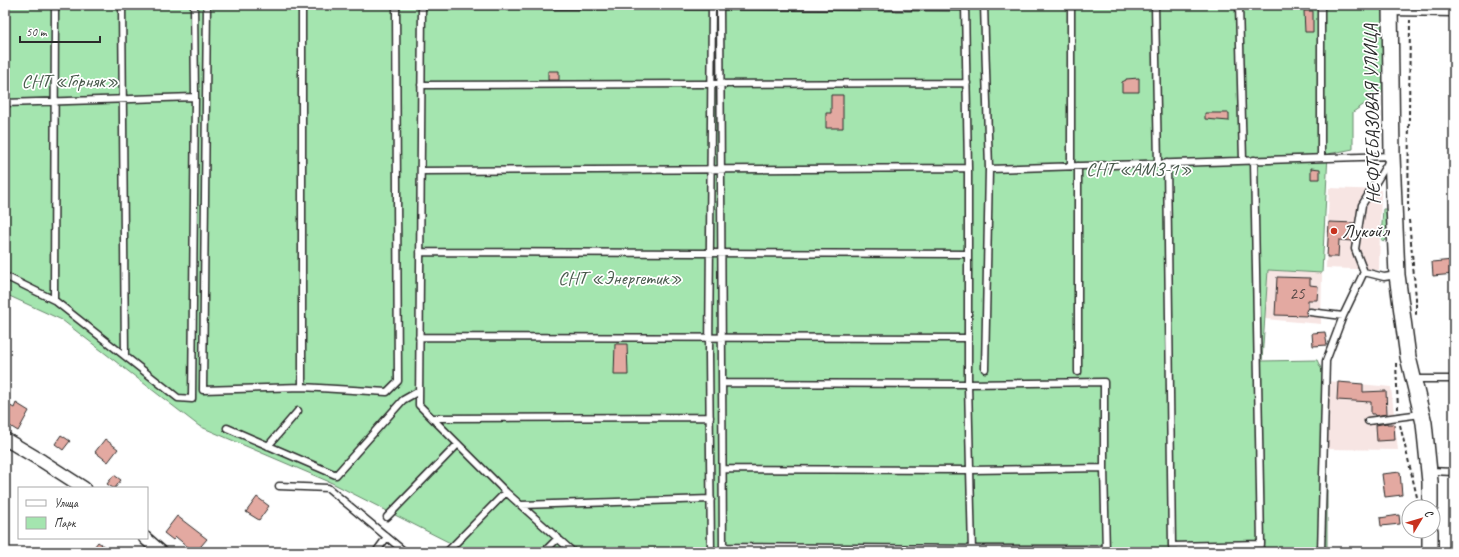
<svg xmlns="http://www.w3.org/2000/svg" width="1459" height="557" viewBox="0 0 1459 557" font-family="Caveat,sans-serif">
	<style>
		.built { fill: #f7e5e3 }
		.green { fill: #a4e5af; stroke: #68886d }
		.building { fill: #e3a9a1; stroke: #2b2b2b }
		.lines { fill: none; stroke-linecap: round; stroke-linejoin: round }
		.service-casing { stroke: #2b2b2b; stroke-width: 9 }
		.minor-casing { stroke: #2b2b2b; stroke-width: 15 }
		.tertiary-casing { stroke: #2b2b2b; stroke-width: 18 }
		.path { stroke: #2b2b2b; stroke-width: 2; stroke-dasharray: 4 3; stroke-linecap: butt }
		.service { stroke: #fff; stroke-width: 6 }
		.minor { stroke: #fff; stroke-width: 12 }
		.tertiary { stroke: #fff; stroke-width: 15 }
		.poi-dot { fill: #c8321e; stroke: #fff; stroke-width: 1.5 }
		.labels { text-anchor: middle; dominant-baseline: central; stroke-width: 3.5; stroke-linejoin: round; paint-order: stroke }
		.number-label { font-size: 17px; fill: #594a48 }
		.park-label { font-size: 19px; fill: #495a4c; stroke: #fff }
		.street-label { font-size: 19px; fill: #2b2b2b; stroke: #fff }
		.poi-label { font-size: 19px; fill: #2b2b2b; stroke: #fff; text-anchor: start }
	</style>
	<rect width="100%" height="100%" fill="#fff"/>
	<filter id="ink" filterUnits="userSpaceOnUse"><feTurbulence type="fractalNoise" baseFrequency=".025" numOctaves="2"/><feDisplacementMap in="SourceGraphic" scale="8" xChannelSelector="R" yChannelSelector="G"/><feConvolveMatrix kernelMatrix="1 2 1 2 8 2 1 2 1" color-interpolation-filters="sRGB"/></filter>
	<g filter="url(#ink)">
		<path class="built" d="M1329,188L1381,190L1379,270L1326,268Z
			M1268,270L1322,273L1321,324L1265,319Z
			M1327,381L1391,387L1398,450L1327,449Z"/>
		<path class="green" d="M5,5H1382L1385,90L1353,112V149L1328,154L1322,273L1268,270L1262,361L1317,360L1327,381V548L1357,550V552H468L332,483L199,426L62,320L5,294Z
			M1383,209H1387L1386,240L1383,242L1381,238Z"/>
		<path class="building" d="M1304,11H1313V32H1305Z
			M548,71H559V80H548Z
			M1139,78V92H1122V82L1126,80V79Z
			M831,95H843V128H826V113H831Z
			M1205,113H1229V121L1205,119Z
			M1311,168L1320,169V179H1311Z
			M1329,222L1355,223L1352,241L1339,240L1338,257H1327Z
			M1453,260L1454,274L1433,276L1432,262Z
			M1277,277L1310,278V285L1318,286L1317,300H1308V308L1306,312L1308,316L1275,315Z
			M1325,332L1327,345L1313,346L1312,333Z
			M615,344H627L628,375H614Z
			M1338,382L1363,384V392L1386,391L1387,414L1375,416V414H1371V402L1337,400Z
			M5,403L14,408L16,403L29,411L18,431L5,423Z
			M1387,423V424H1394L1395,440L1377,441L1376,425Z
			M61,435L70,441L63,450L55,444Z
			M105,439L118,449L108,462L95,452Z
			M1400,472L1402,495L1385,497L1382,474Z
			M114,475L121,480L115,488H113L107,484Z
			M257,497L269,506L259,520L246,512Z
			M1399,515L1400,524L1381,526L1380,518Z
			M177,516L207,539L196,552H194L176,537L173,540L164,533Z
			M98,542L112,552H90Z"/>
		<g class="lines">
			<defs>
				<path id="service" d="M122,5L125,356
					M207,5L203,390L302,387L387,392L398,381L396,5
					M422,5L419,405L506,492L573,552
					M422,5L965,7
					M720,5L723,552
					M965,5L968,168V384L972,552
					M984,5L989,169L985,369
					M1155,5L1158,164
					M1239,5L1243,161
					M1321,5V158
					M1391,12L1454,13
					M421,85L967,83
					M5,103L195,97
					M1389,161L1362,205L1355,249L1364,272L1384,277L1397,275
					M1167,163L1172,546L1261,544L1254,160
					M1071,166V5
					M989,169L1392,156
					M421,171L968,168
					M420,252L967,254
					M5,276L54,300L178,398L192,399L195,97L194,5
					M54,300L55,5
					M1310,312L1343,316
					M419,337L968,338
					M1078,372V166
					M1414,379H1454
					M722,383L968,384L1104,382V468L1106,552
					M302,387V5
					M432,418L710,417
					M1368,421L1421,414
					M227,428L336,475L403,400L419,391
					M268,446L298,411
					M723,469L970,470L1104,468
					M1430,471L1454,472
					M279,486L328,488L405,552
					M521,505L711,499
					M387,517L458,444
					M723,547L972,549H1106
					M376,552L387,537
					M447,552L506,492
					M544,552L558,538
					M711,552L709,355L712,5
					M1321,552L1326,361L1343,316L1364,272"/>
				<path id="minor" d="M5,439L42,461L84,488
					M145,538L161,552"/>
				<path id="tertiary" d="M1390,5L1392,156L1397,275L1408,357L1424,423L1430,482V507
					M1430,531V552"/>
			</defs>
			<use href="#service" class="service-casing"/>
			<use href="#minor" class="minor-casing"/>
			<use href="#tertiary" class="tertiary-casing"/>
			<path class="path" d="M1408,212L1410,20
				M1409,220L1416,298V315
				M1396,363L1398,409
				M1400,425L1417,497"/>
			<use href="#service" class="service"/>
			<use href="#minor" class="minor"/>
			<use href="#tertiary" class="tertiary"/>
		</g>
	</g>
	<circle class="poi-dot" cx="1334" cy="231" r="4"/>
	<g class="labels">
		<g class="number-label">
			<text x="1297" y="293">25</text>
		</g>
		<g class="park-label">
			<text x="70" y="81">СНТ «Горняк»</text>
			<text x="1139" y="169">СНТ «АМЗ-1»</text>
			<text x="620" y="278">СНТ «Энергетик»</text>
		</g>
		<g class="street-label">
			<text transform="translate(1372 114) rotate(-91)">НЕФТЕБАЗОВАЯ УЛИЦА</text>
		</g>
		<g class="poi-label">
			<text x="1342" y="231">Лукойл</text>
		</g>
	</g>
	<rect width="1459" height="557" fill="none" stroke="#fff" stroke-width="20"/>
	<rect x="10" y="10" width="1439" height="537" fill="none" stroke="#2b2b2b" stroke-width="1.5" filter="url(#ink)"/>
	<rect x="18" y="487" width="130" height="52" fill="#ffffff" stroke="#aaaaaa"/>
	<rect x="26" y="500" width="20" height="6" fill="#ffffff" stroke="#aaaaaa"/>
	<text x="54" y="507" font-size="12" fill="#2b2b2b">Улица</text>
	<rect x="26" y="517" width="20" height="12" fill="#a4e5af" stroke="#aaaaaa"/>
	<text x="54" y="527" font-size="12" fill="#2b2b2b">Парк</text>
	<g transform="translate(1421 519) rotate(52)"><circle r="19" fill="#ffffff" stroke="#aaaaaa"/>
	<path d="M0-3L7 15L0 10L-7 15Z" fill="#c8321e"/>
	<text y="-6" font-size="11" font-weight="bold" text-anchor="middle" fill="#2b2b2b">С</text>
	</g>
	<path d="M20 36v6h80v-6" fill="none" stroke="#2b2b2b" stroke-width="2"/>
	<text x="26" y="36" font-size="12" fill="#2b2b2b" stroke="#ffffff" stroke-width="3" paint-order="stroke">50 m</text>
</svg>
